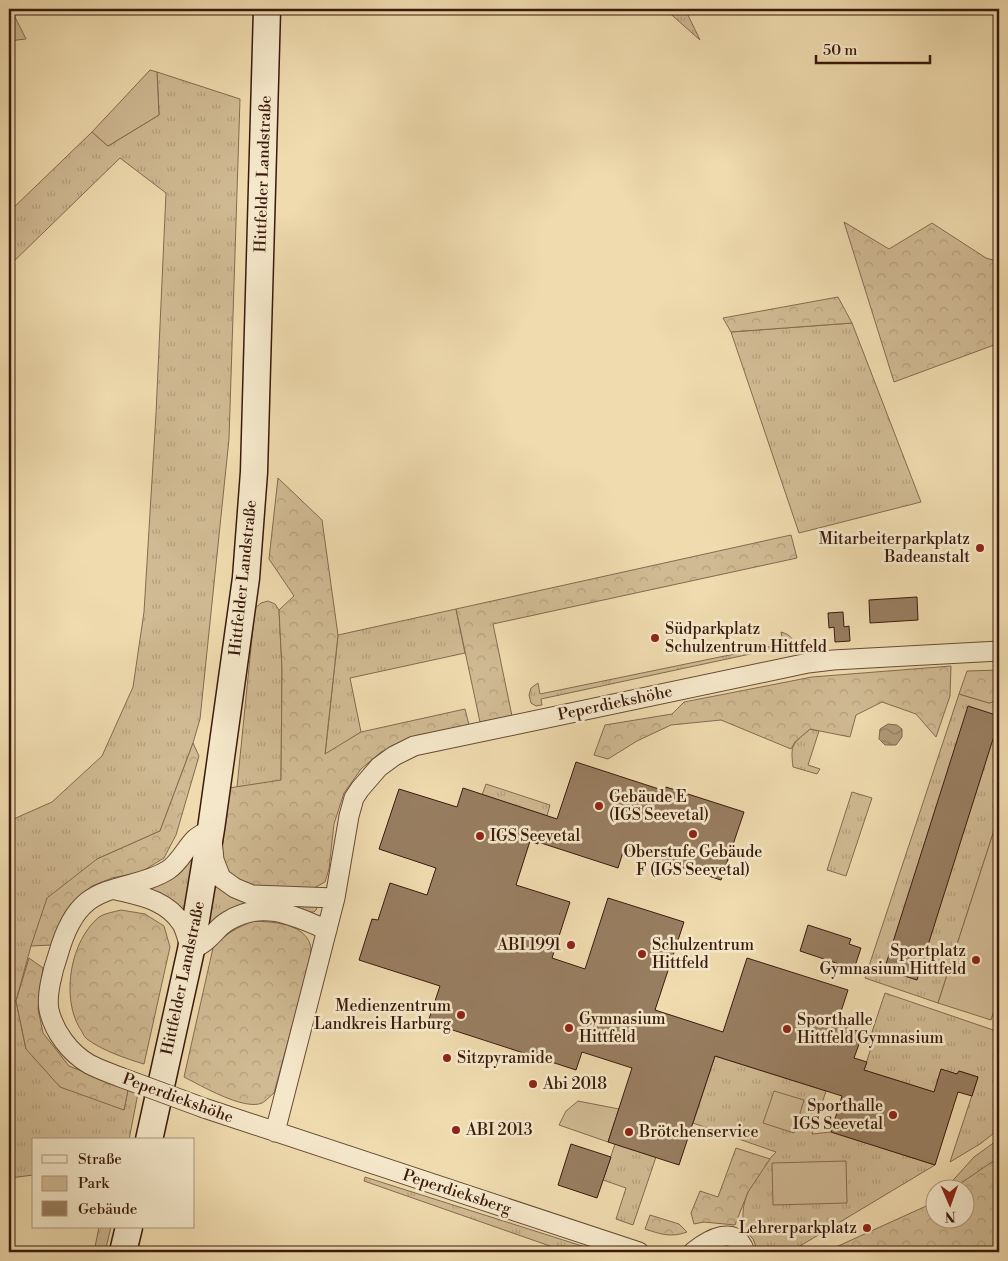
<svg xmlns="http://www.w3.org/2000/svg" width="1008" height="1261" viewBox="0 0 1008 1261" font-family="'Libre Bodoni',serif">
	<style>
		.grass { fill: url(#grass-tufts); stroke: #856a50 }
		.forest { fill: url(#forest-crowns); stroke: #856a50 }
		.green { fill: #d0ba93; stroke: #856a50 }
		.water { fill: url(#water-waves); stroke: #81664d }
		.building { fill: #987e61; stroke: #3a1a0d }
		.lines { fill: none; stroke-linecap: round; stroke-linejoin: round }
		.minor-casing { stroke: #674a35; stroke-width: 21 }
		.secondary-casing { stroke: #3a1a0d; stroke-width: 29 }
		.minor { stroke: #f5e8ca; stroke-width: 19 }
		.secondary { stroke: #f5e8ca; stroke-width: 26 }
		.minor-bridge-casing { stroke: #674a35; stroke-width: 21; stroke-linecap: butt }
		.minor-bridge { stroke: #f5e8ca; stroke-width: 19 }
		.poi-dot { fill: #8f2418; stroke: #f5e8ca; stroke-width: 2 }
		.labels { text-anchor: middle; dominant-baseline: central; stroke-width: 5; stroke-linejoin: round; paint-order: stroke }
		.street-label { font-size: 16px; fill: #3a1a0d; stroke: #f5e8ca }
		.poi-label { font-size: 16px; fill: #3a1a0d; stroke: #f5e8ca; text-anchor: start }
	</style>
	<defs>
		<pattern id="grass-tufts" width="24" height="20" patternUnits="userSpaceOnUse" patternTransform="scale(1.25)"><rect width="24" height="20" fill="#d0ba93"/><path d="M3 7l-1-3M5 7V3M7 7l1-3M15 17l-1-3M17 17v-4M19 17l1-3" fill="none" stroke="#b39f7e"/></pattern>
		<pattern id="forest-crowns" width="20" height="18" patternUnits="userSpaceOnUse" patternTransform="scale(1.25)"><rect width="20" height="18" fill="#d0ba93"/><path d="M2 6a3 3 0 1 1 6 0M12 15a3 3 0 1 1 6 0" fill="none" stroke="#b39f7e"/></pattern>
		<pattern id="water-waves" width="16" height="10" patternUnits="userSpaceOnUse" patternTransform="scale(1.25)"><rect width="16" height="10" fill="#b19977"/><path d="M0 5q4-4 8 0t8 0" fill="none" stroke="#917c60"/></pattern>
	</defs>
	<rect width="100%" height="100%" fill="#efdbae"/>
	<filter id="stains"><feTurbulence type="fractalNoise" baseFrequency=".004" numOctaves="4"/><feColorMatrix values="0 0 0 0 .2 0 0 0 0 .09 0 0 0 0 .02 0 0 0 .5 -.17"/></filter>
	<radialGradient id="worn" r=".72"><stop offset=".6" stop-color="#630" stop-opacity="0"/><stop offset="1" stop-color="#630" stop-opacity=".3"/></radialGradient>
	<path class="grass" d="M9,9H11L26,39L9,41Z
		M665,9H685L700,40Z
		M157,72L240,99L229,439L200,719L193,743L160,831L97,859L31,946L16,1001L26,1049L124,1110L128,1090L138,1093L129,1140H34V1175L9,1178V821L52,802L102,756L133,687L144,612L156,414L166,193L120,158L9,266V212L92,132L108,146L159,115Z
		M852,323L921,502L799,533L731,332Z
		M268,601L275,604L279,610L282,669L281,781L237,787L255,608L261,603Z
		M456,609L465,653L350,678L361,732L325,755L338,635Z
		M781,632C791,635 793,638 795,649L791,653L785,654L783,647L541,699L542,705L536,706L531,703L529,695L531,688L538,683L540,694L783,644Z
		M959,694L989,703L999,700V815L938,1003L865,978Z
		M810,729L819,731L808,765L820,769L817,774L793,767C790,743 793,744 810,729Z
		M486,784L550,805L547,816L482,795Z
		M852,792L872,798L846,876L827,870Z
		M197,850L187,917L138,889Z
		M215,878L315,905L317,909L314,912H308L249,904L225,912L207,928Z
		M885,993L999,1032V1129L980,1144L950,1162L978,1077L959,1071L957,1074L934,1092L864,1070L871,1048L867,1047Z
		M715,1056L826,1091L812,1134L831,1132L935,1165L795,1249L782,1252H758L753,1239L744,1229C743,1224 743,1219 743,1214C743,1192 761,1167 776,1152L693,1123Z
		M999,1139V1162L957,1188H946L974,1157Z
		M615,1144L656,1157L633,1225L616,1219L626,1188L603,1180Z
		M365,1177L601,1252H567L364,1181Z
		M99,1227H111L105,1252H94Z"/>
	<path class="forest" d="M844,222L889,249L932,223L986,258L999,262V336L994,345L894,382Z
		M838,297L852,323L731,332L723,318Z
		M278,478L322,520L338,635L325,754L361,732L465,709L469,725L411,738L381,752L361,769L344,793L334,824L329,869L325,882L312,889L254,888L226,874L221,859L229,788L281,780L282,669L279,610L294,596L269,559Z
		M791,535L797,558L493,624L512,716L480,722L456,609Z
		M951,666L950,696L936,737L916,714L882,702L856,715L850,737L810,729L795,742L791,749L721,720L671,725L637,741L608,759L594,755L605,725L672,714L684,702L812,677Z
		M999,670V700L989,703L959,694L967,671Z
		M193,743L199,756L176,835L164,858L141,872L112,878L92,886L78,897L64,914L52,945L31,946L47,898L97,859L160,831Z
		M121,910L145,914L164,926L170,947L144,1064C127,1059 101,1050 87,1039C84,1037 82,1031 79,1027C61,995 71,940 99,917C105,913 114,912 121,910Z
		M255,921C272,922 303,923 310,944C311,947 311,952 311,956L274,1093C270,1096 266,1101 262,1103C244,1111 200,1085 184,1077L213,948C225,934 237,927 255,921Z
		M29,958L43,968L38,1009L43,1033L69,1066L128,1090L124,1110L60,1087L26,1049L16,1001Z
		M736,1148L770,1159L748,1192L735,1225L704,1222L694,1224L691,1213L700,1191L718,1197Z
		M999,1157V1252H825L935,1202L936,1218H966V1188H954Z
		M650,1215L679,1224L687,1232C671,1238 660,1234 645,1229Z"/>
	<path class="green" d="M150,70L157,72L159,115L108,146L92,132Z
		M999,815V1005L996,1004L991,1020L938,1003Z
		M774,1091L804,1100L794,1133L763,1123Z
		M578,1101L619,1109L608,1142L559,1125L566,1111Z
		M846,1161L847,1203L773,1205L772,1163Z"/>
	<path class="water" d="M888,724L897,725L902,729V737L896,745H885L879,739L880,729Z"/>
	<path class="building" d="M917,597L918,620L870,623L869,600Z
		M843,612L844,627L849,626L850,641L835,642L834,627L829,628L828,613Z
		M968,706L999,716V720L917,980L901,975L903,969L886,964Z
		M576,762L665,791L666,787L744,812L721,880L624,849L618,868L538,842V844L530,841L516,885L570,902L552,958L585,969L608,898L684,922L655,1010L723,1032L747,958L848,990L837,1024L863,1033L854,1058L867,1062L864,1070L934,1092L941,1069L957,1074L959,1071L978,1077L972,1096L958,1092L935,1165L831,1132L842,1096L715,1056L679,1165L608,1142L632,1068L582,1052L576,1070L428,1022L440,986L359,960L372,919L378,920L390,883L427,895L436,868L379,849L399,789L457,807L463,788L557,819Z
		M808,925L851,939L849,944L861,948L854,969L800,951Z
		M571,1144L611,1157L597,1198L558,1185Z"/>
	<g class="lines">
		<defs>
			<path id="minor" d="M116,890C141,896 167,900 182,924C186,931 188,942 191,950C197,947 203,944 208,939C215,933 219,926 228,921C262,900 293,915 327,930
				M120,1077C110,1073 98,1069 89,1064C70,1053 54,1032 49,1010C46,996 53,969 58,955C63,937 72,914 87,902C110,884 143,886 168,870C180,862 185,849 195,839C199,835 206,832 211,829L214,860L221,878L235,888L252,895L335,898
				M204,1108L639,1252
				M275,1132L335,898L349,816L354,798L360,789L379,767L394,756L414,746L808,663L833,660L999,651
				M693,1252C708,1240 736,1223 745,1252"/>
			<path id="secondary" d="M149,1140L191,950L211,829L246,578L254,472L267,9
				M123,1252L129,1227"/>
		</defs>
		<use href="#minor" class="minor-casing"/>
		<use href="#secondary" class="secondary-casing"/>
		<use href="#minor" class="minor"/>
		<use href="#secondary" class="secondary"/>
		<defs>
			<path id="minor-bridge" d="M120,1077L204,1108"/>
		</defs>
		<use href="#minor-bridge" class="minor-bridge-casing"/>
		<use href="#minor-bridge" class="minor-bridge"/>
	</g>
	<g class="poi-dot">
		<circle cx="980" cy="548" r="5"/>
		<circle cx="655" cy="638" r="5"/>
		<circle cx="599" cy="806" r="5"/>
		<circle cx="693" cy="834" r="5"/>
		<circle cx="480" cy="836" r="5"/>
		<circle cx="571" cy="945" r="5"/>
		<circle cx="642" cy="954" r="5"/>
		<circle cx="976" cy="960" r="5"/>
		<circle cx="461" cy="1015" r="5"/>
		<circle cx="569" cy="1028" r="5"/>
		<circle cx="787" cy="1029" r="5"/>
		<circle cx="447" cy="1058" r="5"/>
		<circle cx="533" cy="1084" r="5"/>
		<circle cx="893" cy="1115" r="5"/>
		<circle cx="456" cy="1130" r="5"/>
		<circle cx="629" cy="1132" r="5"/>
		<circle cx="867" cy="1228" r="5"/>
	</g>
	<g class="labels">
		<g class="street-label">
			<text transform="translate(263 174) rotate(-88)">Hittfelder Landstraße</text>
			<text transform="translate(243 578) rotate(-84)">Hittfelder Landstraße</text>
			<text transform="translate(615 703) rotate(-12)">Peperdiekshöhe</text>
			<text transform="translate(183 978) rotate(-78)">Hittfelder Landstraße</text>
			<text transform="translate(178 1098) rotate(20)">Peperdiekshöhe</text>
			<text transform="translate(457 1192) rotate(18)">Peperdieksberg</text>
		</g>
		<g class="poi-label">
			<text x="970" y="539" text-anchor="end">Mitarbeiterparkplatz<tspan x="970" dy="18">Badeanstalt</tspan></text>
			<text x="665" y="629">Südparkplatz<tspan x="665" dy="18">Schulzentrum Hittfeld</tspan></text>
			<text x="609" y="797">Gebäude E<tspan x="609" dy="18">(IGS Seevetal)</tspan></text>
			<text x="490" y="836">IGS Seevetal</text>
			<text x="693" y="852" text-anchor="middle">Oberstufe Gebäude<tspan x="693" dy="18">F (IGS Seevetal)</tspan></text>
			<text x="561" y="945" text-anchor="end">ABI 1991</text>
			<text x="652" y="945">Schulzentrum<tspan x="652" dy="18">Hittfeld</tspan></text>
			<text x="966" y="951" text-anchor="end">Sportplatz<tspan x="966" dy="18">Gymnasium Hittfeld</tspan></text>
			<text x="451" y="1006" text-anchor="end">Medienzentrum<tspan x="451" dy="18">Landkreis Harburg</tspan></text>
			<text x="579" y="1019">Gymnasium<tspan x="579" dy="18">Hittfeld</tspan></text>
			<text x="797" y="1020">Sporthalle<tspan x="797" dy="18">Hittfeld Gymnasium</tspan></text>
			<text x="457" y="1058">Sitzpyramide</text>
			<text x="543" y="1084">Abi 2018</text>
			<text x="883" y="1106" text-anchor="end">Sporthalle<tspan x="883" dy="18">IGS Seevetal</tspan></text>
			<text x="466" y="1130">ABI 2013</text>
			<text x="639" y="1132">Brötchenservice</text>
			<text x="857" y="1228" text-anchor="end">Lehrerparkplatz</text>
		</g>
	</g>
	<rect width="1008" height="1261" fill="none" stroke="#efdbae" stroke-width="30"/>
	<rect x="10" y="10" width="988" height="1241" fill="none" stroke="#3a1a0d" stroke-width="2.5"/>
	<rect x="15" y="15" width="978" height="1231" fill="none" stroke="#3a1a0d"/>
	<rect x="32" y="1138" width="162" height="90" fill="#f5e8ca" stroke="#aa967e"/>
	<rect x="42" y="1155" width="25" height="8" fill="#f5e8ca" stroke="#aa967e"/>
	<text x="78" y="1164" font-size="15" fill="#3a1a0d">Straße</text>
	<rect x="42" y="1176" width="25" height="15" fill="#d0ba93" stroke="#aa967e"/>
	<text x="78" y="1188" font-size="15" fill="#3a1a0d">Park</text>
	<rect x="42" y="1201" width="25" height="15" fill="#987e61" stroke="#aa967e"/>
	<text x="78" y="1214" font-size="15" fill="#3a1a0d">Gebäude</text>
	<g transform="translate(950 1204) rotate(178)"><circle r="24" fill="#f5e8ca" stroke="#aa967e"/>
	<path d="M0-4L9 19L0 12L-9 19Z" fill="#8f2418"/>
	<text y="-8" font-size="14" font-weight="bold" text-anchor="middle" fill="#3a1a0d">N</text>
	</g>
	<path d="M816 55v8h114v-8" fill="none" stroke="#3a1a0d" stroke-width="2.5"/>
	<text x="823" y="55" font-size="15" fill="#3a1a0d" stroke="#f5e8ca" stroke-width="4" paint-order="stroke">50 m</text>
	<rect width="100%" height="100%" filter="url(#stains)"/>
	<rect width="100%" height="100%" fill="url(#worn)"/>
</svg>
